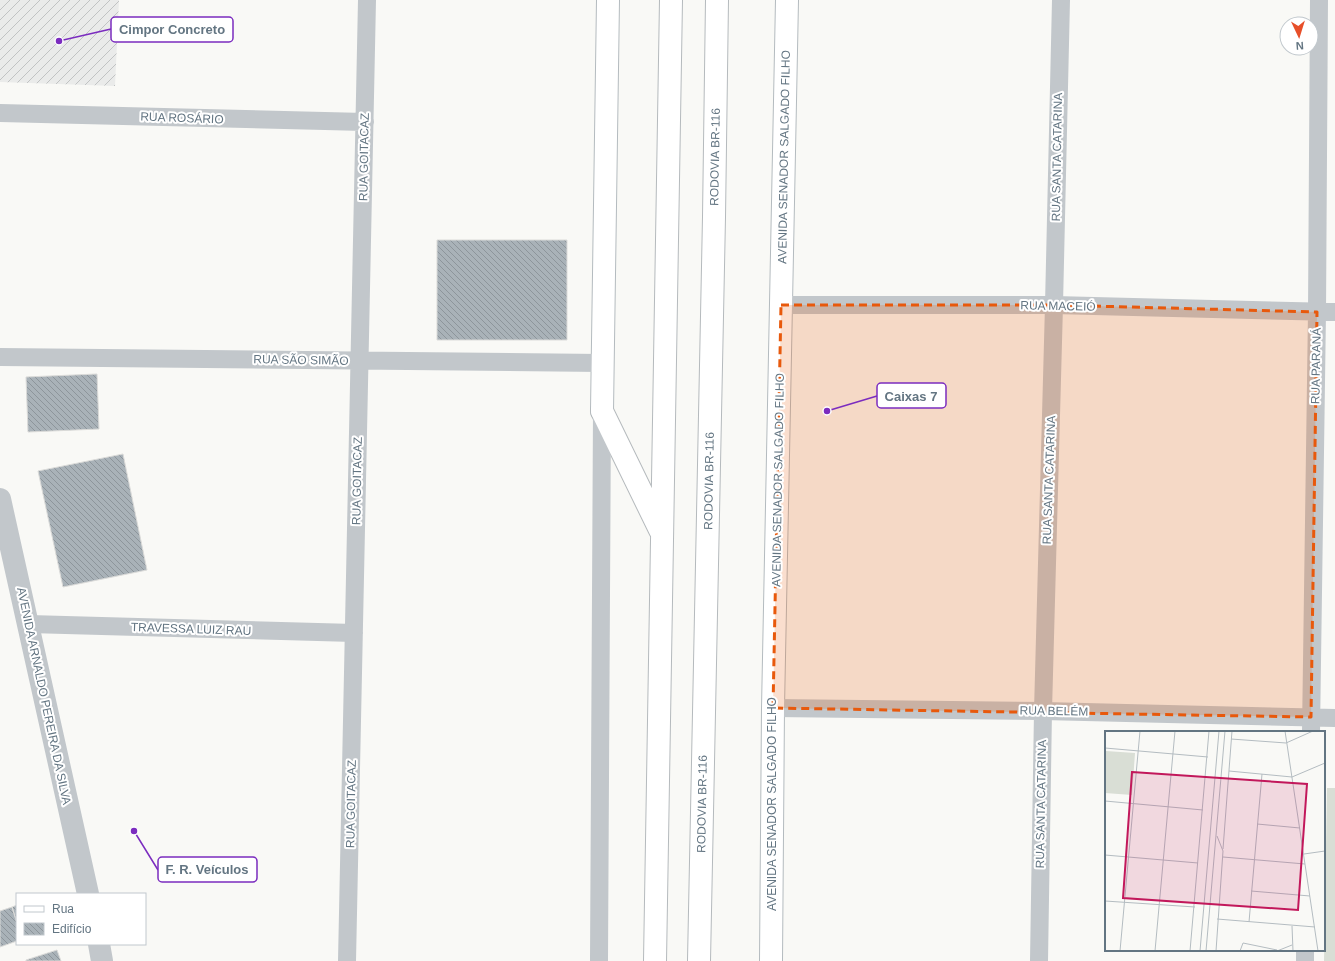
<svg xmlns="http://www.w3.org/2000/svg" width="1335" height="961" viewBox="0 0 1335 961" font-family="Arial,sans-serif">
	<style>
		.industrial { fill: url(#industrial-furrows) }
		.green { fill: #d9ded5 }
		.building { fill: url(#building-back-hatch); stroke: #dbdbd9 }
		.lines { fill: none; stroke-linecap: round; stroke-linejoin: round }
		.secondary-casing { stroke: #b4bbbf; stroke-width: 24 }
		.motorway-casing { stroke: #b5babd; stroke-width: 24 }
		.minor { stroke: #c2c7cb; stroke-width: 18 }
		.tertiary { stroke: #c2c7cb; stroke-width: 22 }
		.secondary { stroke: #fff; stroke-width: 22 }
		.motorway { stroke: #fff; stroke-width: 22 }
		.marked { fill: #e8590c; fill-opacity: 0.2; stroke: #e8590c; stroke-width: 3; stroke-dasharray: 8 5; stroke-linejoin: round }
		.labels { text-anchor: middle; dominant-baseline: central; stroke-width: 4; stroke-linejoin: round; paint-order: stroke }
		.street-label { font-size: 12px; fill: #637582; stroke: #fff }
		.inset-road { fill: none; stroke: #b4bcc1; stroke-width: 1 }
		.view { fill: #c2185b; fill-opacity: 0.15; stroke: #c2185b; stroke-width: 2 }
		.inset-edge { fill: none; stroke: #637582; stroke-width: 2 }
		.leader { fill: none; stroke: #7b2cbf; stroke-width: 1.5 }
		.callout-dot { fill: #7b2cbf; stroke: #fff; stroke-width: 1.5 }
		.callout { fill: #fff; stroke: #7b2cbf; stroke-width: 1.5 }
		.callout-label { font-size: 13px; text-anchor: middle; font-weight: bold; fill: #637582 }
	</style>
	<defs>
		<pattern id="industrial-furrows" width="10" height="10" patternUnits="userSpaceOnUse"><rect width="10" height="10" fill="#eaebea"/><path d="M-1 1l2-2M0 10L10 0M9 11l2-2" fill="none" stroke="#c1c3c3"/></pattern>
		<pattern id="building-back-hatch" width="6" height="6" patternUnits="userSpaceOnUse"><rect width="6" height="6" fill="#a9b2b8"/><path d="M-1 5l2 2M0 0l6 6M5-1l2 2" fill="none" stroke="#8d959b"/></pattern>
	</defs>
	<rect width="100%" height="100%" fill="#f9f9f6"/>
	<path class="industrial" d="M0,0H119L115,86L0,82Z"/>
	<path class="green" d="M1327,788H1335V961H1324Z"/>
	<path class="building" d="M437,240H567V340H437Z
		M97,374L99,429L28,432L26,377Z
		M123,454L147,570L63,587L38,471Z
		M17,905V923L12,907Z
		M12,907L17,923V941L0,947V911Z
		M57,950L61,961H26V960Z"/>
	<g class="lines">
		<defs>
			<path id="secondary" d="M602,411L608,0
				M771,961L773,708L787,0"/>
			<path id="motorway" d="M602,411L660,530
				M655,961L671,0
				M699,961L714,217L717,0"/>
		</defs>
		<use href="#secondary" class="secondary-casing"/>
		<use href="#motorway" class="motorway-casing"/>
		<path class="minor" d="M0,113L365,122
			M781,305H1054L1335,312
			M0,357L602,363
			M29,624L354,633
			M773,708L1043,711L1335,718
			M1311,732L1317,312L1319,0
			M347,961L367,0
			M599,961L602,411
			M1039,961L1043,711L1054,305L1061,0
			M1305,961V950"/>
		<path class="tertiary" d="M0,499L88,894
			M99,944L102,961"/>
		<use href="#secondary" class="secondary"/>
		<use href="#motorway" class="motorway"/>
	</g>
	<path class="marked" d="M781,305H1054L1317,312L1311,717L773,708Z"/>
	<g class="labels">
		<g class="street-label">
			<text transform="translate(182 118) rotate(2)">RUA ROSÁRIO</text>
			<text transform="translate(364 157) rotate(-89)">RUA GOITACAZ</text>
			<text transform="translate(715 157) rotate(-89)">RODOVIA BR-116</text>
			<text transform="translate(784 157) rotate(-89)">AVENIDA SENADOR SALGADO FILHO</text>
			<text transform="translate(1057 157) rotate(-89)">RUA SANTA CATARINA</text>
			<text transform="translate(1058 306) rotate(1)">RUA MACEIÓ</text>
			<text transform="translate(301 360) rotate(1)">RUA SÃO SIMÃO</text>
			<text transform="translate(1316 366) rotate(-89)">RUA PARANÁ</text>
			<text transform="translate(778 480) rotate(-89)">AVENIDA SENADOR SALGADO FILHO</text>
			<text transform="translate(1049 480) rotate(-88)">RUA SANTA CATARINA</text>
			<text transform="translate(357 481) rotate(-89)">RUA GOITACAZ</text>
			<text transform="translate(709 481) rotate(-89)">RODOVIA BR-116</text>
			<text transform="translate(191 629) rotate(2)">TRAVESSA LUIZ RAU</text>
			<text transform="translate(44 696) rotate(78)">AVENIDA ARNALDO PEREIRA DA SILVA</text>
			<text transform="translate(1054 711) rotate(1)">RUA BELÉM</text>
			<text transform="translate(351 804) rotate(-89)">RUA GOITACAZ</text>
			<text transform="translate(702 804) rotate(-89)">RODOVIA BR-116</text>
			<text transform="translate(772 804) rotate(-90)">AVENIDA SENADOR SALGADO FILHO</text>
			<text transform="translate(1041 804) rotate(-89)">RUA SANTA CATARINA</text>
		</g>
	</g>
	<g transform="translate(1105 731)">
		<rect width="220" height="220" fill="#f9f9f6"/>
		<path d="M1,20L30,22L27,64L0,62Z" fill="#d9ded5"/>
		<path class="inset-road" d="M180,0L213,220M126,8L181,12L208,0M0,17L103,26M124,40L187,46L220,32M0,70L98,79M152,93L195,97M112,105L118,120M118,118L127,0M199,123L220,120M0,124L93,132M118,126L200,133M146,160L205,165M0,170L90,176M112,188L210,196M144,191L157,43M187,195L188,220M15,220L35,0M50,220L70,0M85,220L104,0M95,220L114,0M101,220L120,0M111,220L118,120M135,220L138,212L172,219M172,220L187,214"/>
		<path class="view" d="M27,41L202,53L193,179L18,167Z"/>
		<rect width="220" height="220" class="inset-edge"/>
	</g>
	<path class="leader" d="M59 41L111 29M827 411L877 396M134 831L158 870"/>
	<g class="callout-dot">
		<circle cx="59" cy="41" r="4"/>
		<circle cx="827" cy="411" r="4"/>
		<circle cx="134" cy="831" r="4"/>
	</g>
	<g class="callout">
		<rect x="111" y="17" width="122" height="25" rx="4"/>
		<rect x="877" y="383" width="69" height="25" rx="4"/>
		<rect x="158" y="857" width="99" height="25" rx="4"/>
	</g>
	<g class="callout-label">
		<text x="172" y="34">Cimpor Concreto</text>
		<text x="911" y="401">Caixas 7</text>
		<text x="207" y="874">F. R. Veículos</text>
	</g>
	<rect x="16" y="893" width="130" height="52" fill="#ffffff" stroke="#c1c8cd"/>
	<rect x="24" y="906" width="20" height="6" fill="#ffffff" stroke="#c1c8cd"/>
	<text x="52" y="913" font-size="12" fill="#637582">Rua</text>
	<rect x="24" y="923" width="20" height="12" fill="url(#building-back-hatch)" stroke="#c1c8cd"/>
	<text x="52" y="933" font-size="12" fill="#637582">Edifício</text>
	<g transform="translate(1299 36) rotate(176)"><circle r="19" fill="#ffffff" stroke="#c1c8cd"/>
	<path d="M0-3L7 15L0 10L-7 15Z" fill="#e74f29"/>
	<text y="-6" font-size="11" font-weight="bold" text-anchor="middle" fill="#637582">N</text>
	</g>
</svg>
